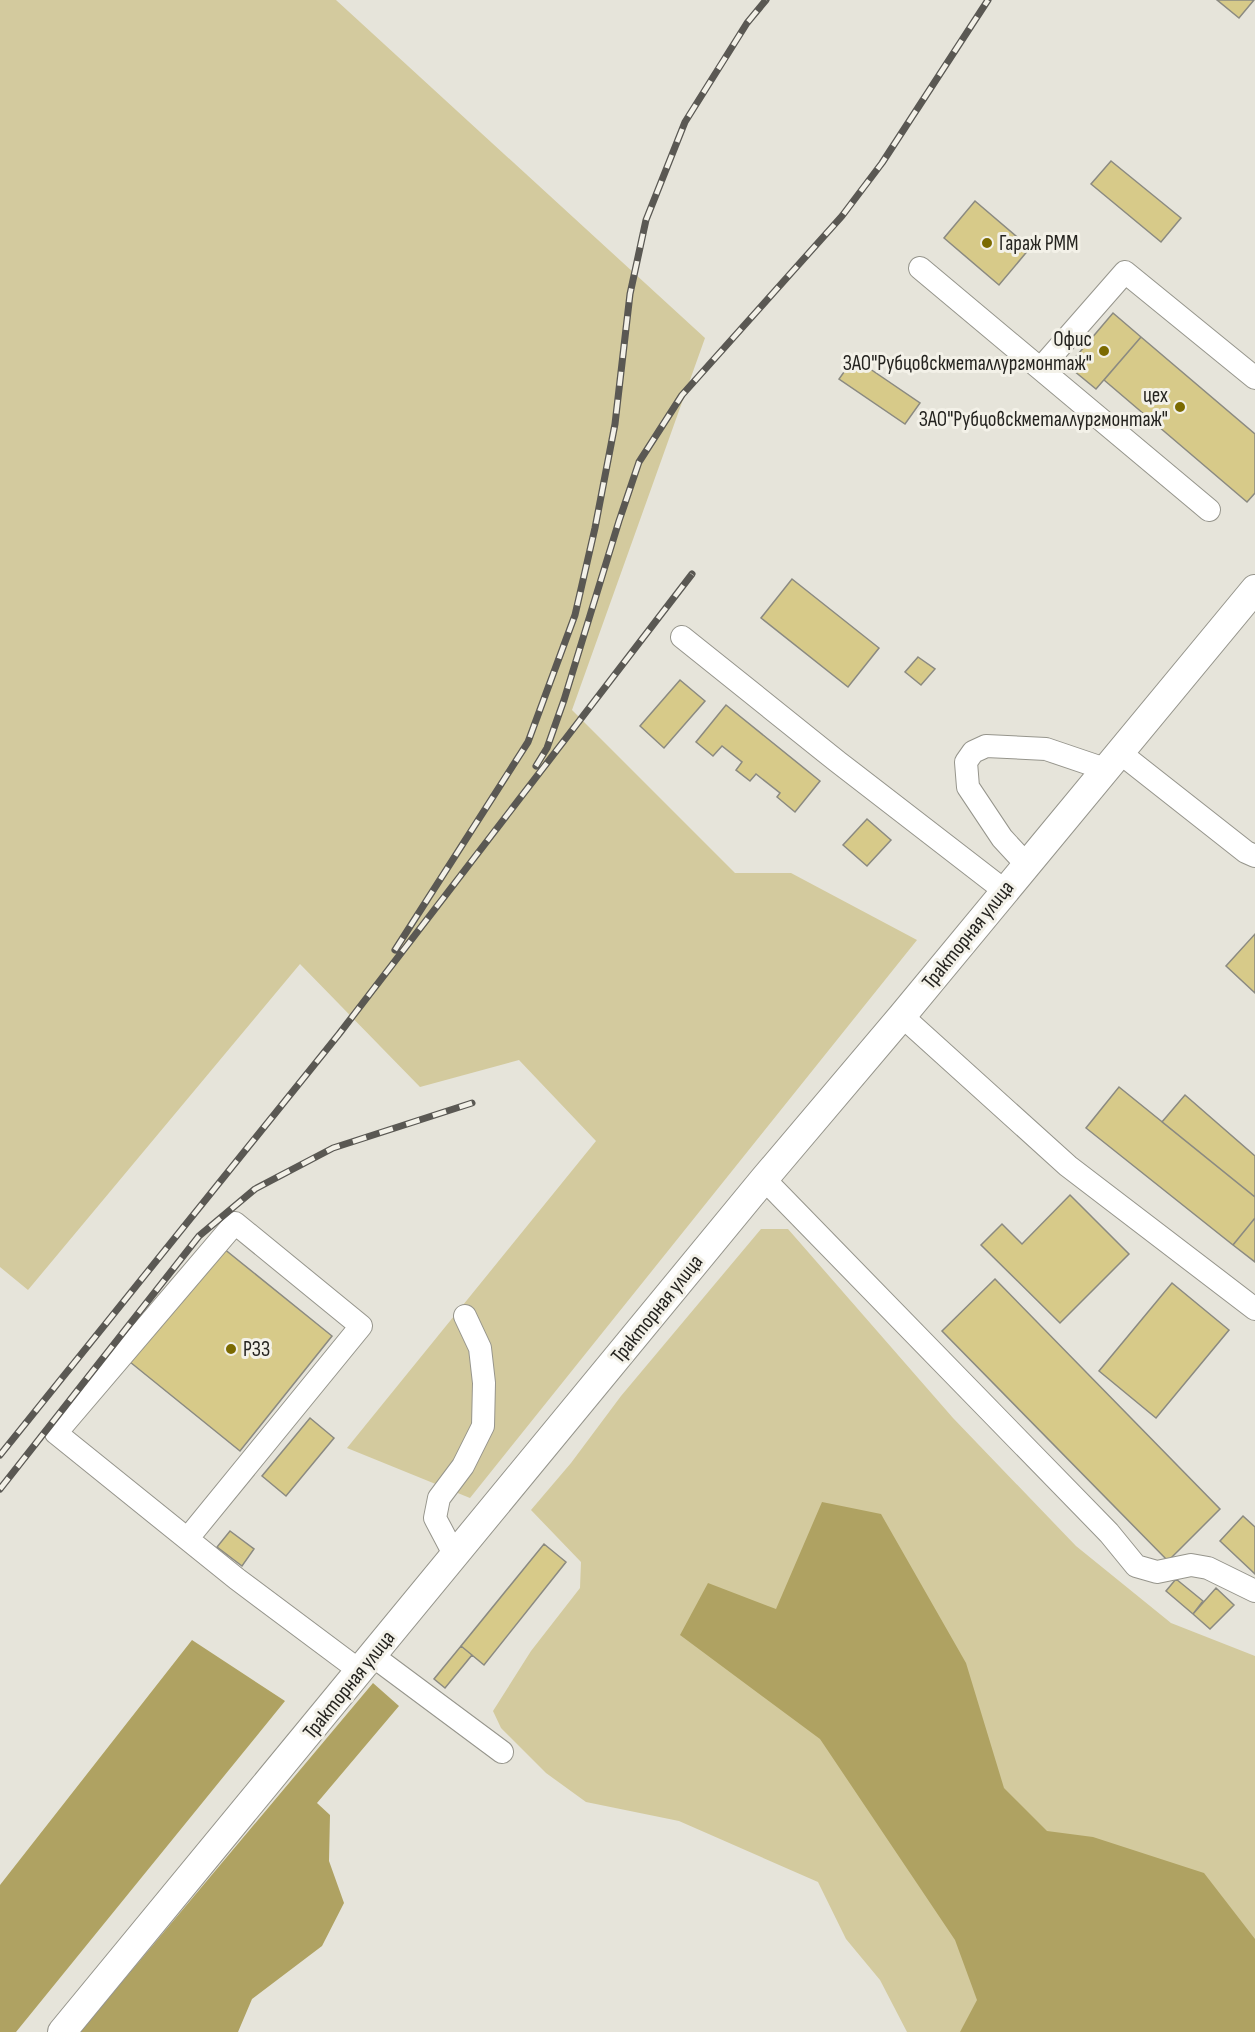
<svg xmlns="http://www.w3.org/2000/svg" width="1255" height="2032" viewBox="0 0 1255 2032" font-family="'Sofia Sans Condensed',sans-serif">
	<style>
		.green { fill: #d3ca9e }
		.forest { fill: #afa262 }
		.building { fill: #d7ca89; stroke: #8b8a81; stroke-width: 1.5 }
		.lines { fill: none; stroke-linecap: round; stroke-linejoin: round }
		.minor-casing { stroke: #96958c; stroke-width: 24 }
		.major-casing { stroke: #96958c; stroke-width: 30 }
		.minor { stroke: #fff; stroke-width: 22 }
		.major { stroke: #fff; stroke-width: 28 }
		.rail-casing { stroke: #5a5853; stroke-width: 7 }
		.rail { stroke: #f3f1e8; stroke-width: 4.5; stroke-dasharray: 14; stroke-linecap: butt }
		.poi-dot { fill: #7b6a01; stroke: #f3f1e8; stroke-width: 2 }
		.labels { text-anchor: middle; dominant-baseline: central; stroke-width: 6; stroke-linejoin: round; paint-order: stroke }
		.poi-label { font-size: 21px; fill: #252420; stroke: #f3f1e8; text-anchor: start }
		.street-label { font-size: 21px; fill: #252420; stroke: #f3f1e8 }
	</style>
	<rect width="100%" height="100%" fill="#e6e4da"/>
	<path class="green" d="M0,0H336L705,338L572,710L735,873H791L917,940L470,1498L347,1448L596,1141L519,1060L420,1087L300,964L28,1290L0,1267Z
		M761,1229H788L953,1418L1076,1546L1171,1623L1255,1656V2032H907L880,1980L846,1939L818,1882L679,1821L586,1802L546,1773L501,1728L493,1711L531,1651L580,1588L581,1562L531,1510L571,1463L621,1396Z"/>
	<path class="forest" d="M822,1502L881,1514L966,1663L1004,1788L1047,1831L1093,1837L1204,1873L1255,1939V2032H960L977,2000L955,1940L820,1739L680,1635L708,1583L776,1609Z
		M192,1640L285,1701L16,2032H0V1885Z
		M373,1683L399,1706L317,1803L330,1815L329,1861L344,1903L322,1946L252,1999L238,2032H80Z"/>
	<path class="building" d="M1217,0H1254L1239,18Z
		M1111,161L1181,218L1161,242L1091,184Z
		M975,201L1030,248L999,285L944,238Z
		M1113,313L1141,337L1096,389L1068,366Z
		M1141,337L1255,434V493L1247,502L1104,380Z
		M854,358L920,403L905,424L839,379Z
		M792,579L879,648L848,687L761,618Z
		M918,657L935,669L921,685L905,672Z
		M680,680L705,701L664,748L640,726Z
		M726,705L820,781L795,812L777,797L780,793L756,774L750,781L736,770L742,762L722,746L713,756L696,742Z
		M867,819L891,840L867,866L843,845Z
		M1255,934V993L1226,966Z
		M1119,1087L1255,1197V1218L1233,1245L1086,1128Z
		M1185,1095L1255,1156V1197L1162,1122Z
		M1070,1195L1129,1254L1060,1323L981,1245L1002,1224L1022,1244Z
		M1255,1218V1262L1233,1245Z
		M223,1248L332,1336L240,1451L130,1362Z
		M995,1279L1220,1509L1168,1561L942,1331Z
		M1172,1283L1229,1330L1156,1418L1099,1371Z
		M310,1418L334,1438L286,1496L262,1476Z
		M1243,1516L1255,1527V1574L1220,1541Z
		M230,1531L254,1549L242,1566L217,1547Z
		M544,1544L566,1562L484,1665L461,1646Z
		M1176,1579L1203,1601L1193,1614L1166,1591Z
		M1216,1588L1234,1605L1210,1629L1193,1614Z
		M461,1646L472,1655L445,1688L434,1679Z"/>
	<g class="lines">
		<defs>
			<path id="minor" d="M920,268L1209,510
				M1041,368L1125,272L1255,378
				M682,637L838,762L1005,891
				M1119,752L1246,852L1255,856
				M1026,864L1002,838L968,787L966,762L973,752L986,746L1046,749L1105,769
				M902,1016L1068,1166L1255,1309
				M764,1179L1109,1533L1136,1566L1157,1572L1191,1565L1208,1568L1255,1591
				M188,1538L361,1326L235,1223L56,1433L237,1579L360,1671
				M455,1556L435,1518L439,1498L463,1466L483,1426L484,1383L480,1348L465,1316
				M373,1656L502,1752"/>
			<path id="major" d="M62,2032L764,1179L902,1016L1255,589"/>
		</defs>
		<use href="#minor" class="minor-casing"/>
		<use href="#major" class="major-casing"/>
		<use href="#minor" class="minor"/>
		<use href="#major" class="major"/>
		<defs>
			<path id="rail" d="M536,766L547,748L564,700L619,521L639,462L682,395L842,216L882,163L988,0
				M395,950L528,742L575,615L595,528L615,424L630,294L646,220L685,122L747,23L766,0
				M0,1455L339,1034L692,574
				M0,1489L199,1236L255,1189L333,1148L472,1103"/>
		</defs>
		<use href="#rail" class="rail-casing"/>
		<use href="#rail" class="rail"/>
	</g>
	<g class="poi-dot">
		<circle cx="987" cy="243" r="6"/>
		<circle cx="1104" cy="351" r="6"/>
		<circle cx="1180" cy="407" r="6"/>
		<circle cx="231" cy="1349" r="6"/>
	</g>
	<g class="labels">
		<g class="poi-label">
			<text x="999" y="243">Гараж РММ</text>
			<text x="1092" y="339" text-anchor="end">Офис<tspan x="1092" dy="24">ЗАО"Рубцовскметаллургмонтаж"</tspan></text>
			<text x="1168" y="395" text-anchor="end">цех<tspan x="1168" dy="24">ЗАО"Рубцовскметаллургмонтаж"</tspan></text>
			<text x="243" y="1349">РЗЗ</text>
		</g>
		<g class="street-label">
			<text transform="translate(968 935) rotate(-51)">Тракторная улица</text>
			<text transform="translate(657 1309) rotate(-51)">Тракторная улица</text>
			<text transform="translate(349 1685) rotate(-51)">Тракторная улица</text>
		</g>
	</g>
</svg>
